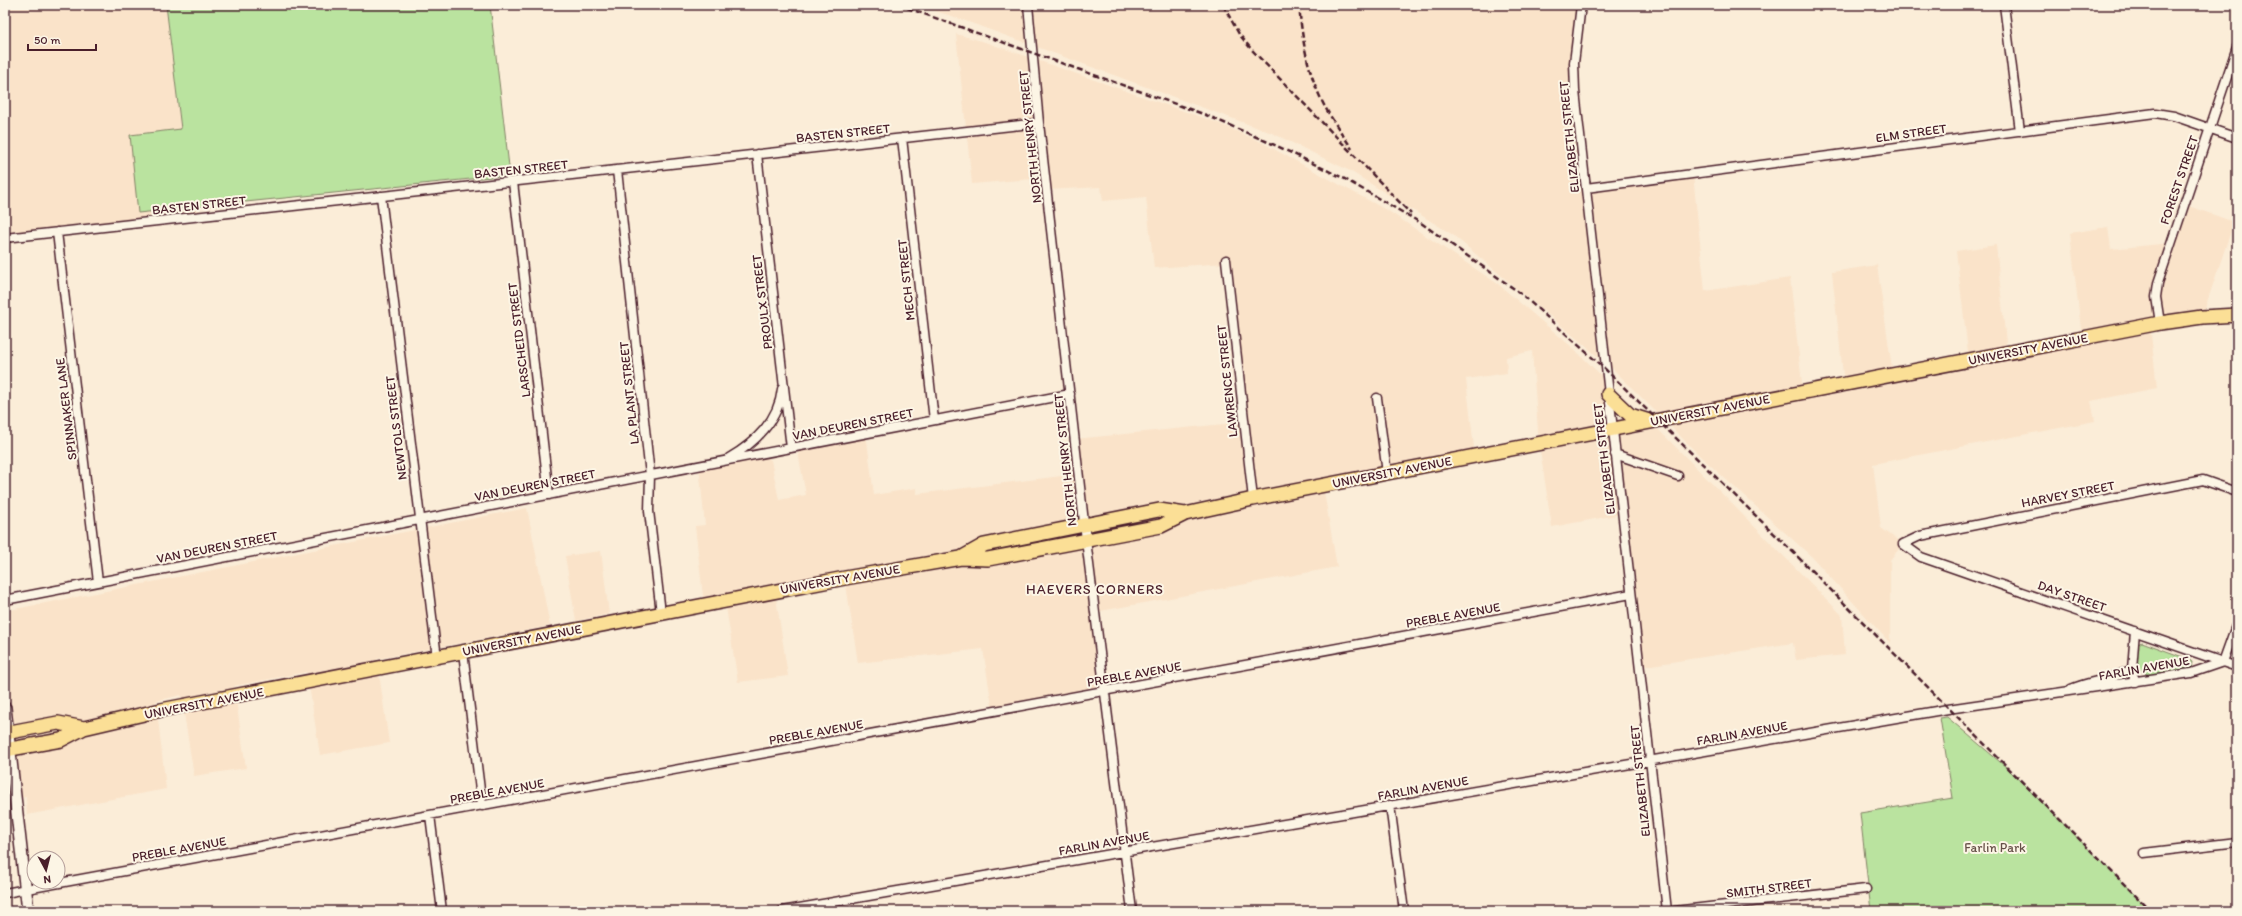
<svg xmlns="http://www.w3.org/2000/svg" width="2242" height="916" viewBox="0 0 2242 916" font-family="Itim,sans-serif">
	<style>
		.built { fill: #fae3c9 }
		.green { fill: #bae39f; stroke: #828165 }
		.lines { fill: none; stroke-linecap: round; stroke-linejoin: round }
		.street-casing { stroke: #4a1f2b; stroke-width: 11 }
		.secondary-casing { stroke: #4a1f2b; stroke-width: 14 }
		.primary-casing { stroke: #4a1f2b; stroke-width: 16 }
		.street { stroke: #fcf5e5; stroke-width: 8 }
		.secondary { stroke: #fcf5e5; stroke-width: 11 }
		.primary { stroke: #fbdf96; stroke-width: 13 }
		.rail { stroke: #4a1f2b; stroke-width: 2.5; stroke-dasharray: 6 3; stroke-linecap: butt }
		.labels { text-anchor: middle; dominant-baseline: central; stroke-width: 4; stroke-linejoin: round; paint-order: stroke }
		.street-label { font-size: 13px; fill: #4a1f2b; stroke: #fcf5e5 }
		.park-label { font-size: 13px; fill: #665048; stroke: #fcf5e5 }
		.neighbourhood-label { font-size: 14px; letter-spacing: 1px; fill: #4a1f2b; stroke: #fcf5e5 }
	</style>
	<rect width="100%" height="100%" fill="#fbedd8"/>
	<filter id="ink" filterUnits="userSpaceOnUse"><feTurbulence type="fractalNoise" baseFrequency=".025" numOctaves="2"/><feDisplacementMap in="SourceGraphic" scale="8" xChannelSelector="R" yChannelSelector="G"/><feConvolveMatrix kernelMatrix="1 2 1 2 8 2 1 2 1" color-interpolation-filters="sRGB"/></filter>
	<g filter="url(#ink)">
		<path class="built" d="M5,5H166L181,129L138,213L190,207L217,215L5,238Z
			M914,5H1581L1574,63L1586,187L1693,175L1705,291L1790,278L1803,392L1844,384L1832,272L1877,265L1893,375L1969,360L1956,251L1996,245L2007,353L2082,338L2070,233L2108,227L2111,249L2171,243L2183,204L2234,222L2202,317L2150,325L2157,388L2091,401L2095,421L1873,464L1881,528L1903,544L1890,560V643L1812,557L1700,456L1614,370L1453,235L1350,171L1272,133L952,16Z
			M956,34L985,42L1218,123L1261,142L1390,212L1498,284L1573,348L1606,380L1612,429L1651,422L1842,615L1845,655L1796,660L1793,643L1639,667L1622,514L1552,527L1539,444L1532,351L1506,357L1507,373L1466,379L1475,456L1323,486L1337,567L1095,612L1105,691L993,712L983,649L858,663L845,578L775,591L788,676L738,682L725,601L704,605L695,526L705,525L699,466L762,454L771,460L779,500L806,495L797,447L866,433L874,495L917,488V494L1078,474L1075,439L1244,422L1226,263L1154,268L1146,197L1103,201L1101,187L1047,190L1045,178L972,184Z
			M527,508L550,626L377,659L389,743L320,755L307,672L234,686L246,768L194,776L181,695L156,701L166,789L27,815L26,797L5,801V611Z
			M601,551L609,614L576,621L565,556Z"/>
		<path class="green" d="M166,5H490L510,175L138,213L130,135L181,129Z
			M2142,642L2188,659L2192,662L2191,668L2150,675C2134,670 2137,658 2138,644Z
			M1947,717L2006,767L2151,911H1871L1860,813L1953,798L1940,718Z"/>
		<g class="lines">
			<defs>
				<path id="street" d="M1028,5L1039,123L1086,540L1132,911
					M1581,5L1574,63L1575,91L1667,911
					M2004,5L2020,131
					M902,138L934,420
					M757,154L791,448
					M617,170L650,475L649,511L661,613
					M513,182L549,495
					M1586,188L2155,113L2174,116L2237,138
					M381,196L437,658
					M57,232L98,582
					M5,238L1039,123
					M1226,260L1253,499
					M2160,323L2156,297L2158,283L2237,47
					M1377,398L1387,473
					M1615,454L1678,476
					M729,458C755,443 779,420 782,389
					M2237,492L2203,480L1920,536L1903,544L1921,557L2237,667
					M5,600L1070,394
					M2135,631L2132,669L2135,682
					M463,652L482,806
					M2071,689C2091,680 2113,680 2132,669
					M1390,805L1404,911
					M430,815L442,911
					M2144,853L2237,842
					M5,893L1631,594
					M782,911L1948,709L2191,673L2223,662L2237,623
					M1674,911L1866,889"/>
				<path id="secondary" d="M5,708L28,911"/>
				<path id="primary" d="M1608,394L1630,415L1649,421
					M961,558L984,545L1159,510L1185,514
					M5,733L58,723L84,728
					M5,750L61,740L84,728L161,710L845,578L961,558L988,559L1161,526L1185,514L1253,499L2160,323L2202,317L2237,315"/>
			</defs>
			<use href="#street" class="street-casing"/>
			<use href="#secondary" class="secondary-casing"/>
			<use href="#primary" class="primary-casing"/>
			<use href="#street" class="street"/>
			<use href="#secondary" class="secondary"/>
			<use href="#primary" class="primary"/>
			<path class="rail" d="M899,5L1206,115L1277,146L1343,178L1421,223L1520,293L1605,369L1792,551L2151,911
				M1223,5L1239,34L1252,50L1411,214
				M1299,5C1302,40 1308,75 1325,107C1333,121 1343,135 1352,149"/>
		</g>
	</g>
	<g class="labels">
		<g class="street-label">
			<text transform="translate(843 133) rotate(-6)">BASTEN STREET</text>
			<text transform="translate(1911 133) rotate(-8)">ELM STREET</text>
			<text transform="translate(1030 137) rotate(-96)">NORTH HENRY STREET</text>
			<text transform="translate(1569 137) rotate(-96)">ELIZABETH STREET</text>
			<text transform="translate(521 169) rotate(-6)">BASTEN STREET</text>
			<text transform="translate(2179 180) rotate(-71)">FOREST STREET</text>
			<text transform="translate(199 205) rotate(-6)">BASTEN STREET</text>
			<text transform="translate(906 280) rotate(-96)">MECH STREET</text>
			<text transform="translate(762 302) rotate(-97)">PROULX STREET</text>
			<text transform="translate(519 340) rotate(-97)">LARSCHEID STREET</text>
			<text transform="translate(2028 349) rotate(-11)">UNIVERSITY AVENUE</text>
			<text transform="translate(1227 381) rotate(-96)">LAWRENCE STREET</text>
			<text transform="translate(629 393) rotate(-96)">LA PLANT STREET</text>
			<text transform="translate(66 409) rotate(-97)">SPINNAKER LANE</text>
			<text transform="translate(1710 410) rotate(-11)">UNIVERSITY AVENUE</text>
			<text transform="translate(853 424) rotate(-11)">VAN DEUREN STREET</text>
			<text transform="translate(396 428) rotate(-97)">NEWTOLS STREET</text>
			<text transform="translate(1604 459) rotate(-97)">ELIZABETH STREET</text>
			<text transform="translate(1065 460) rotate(-96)">NORTH HENRY STREET</text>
			<text transform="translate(1392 472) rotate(-11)">UNIVERSITY AVENUE</text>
			<text transform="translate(535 485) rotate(-11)">VAN DEUREN STREET</text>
			<text transform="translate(2068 494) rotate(-11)">HARVEY STREET</text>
			<text transform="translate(217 547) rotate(-11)">VAN DEUREN STREET</text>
			<text transform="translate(840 579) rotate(-10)">UNIVERSITY AVENUE</text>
			<text transform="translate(2072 596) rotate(19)">DAY STREET</text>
			<text transform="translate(1453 615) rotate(-10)">PREBLE AVENUE</text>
			<text transform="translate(522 640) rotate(-11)">UNIVERSITY AVENUE</text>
			<text transform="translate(2144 668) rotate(-10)">FARLIN AVENUE</text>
			<text transform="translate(1134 674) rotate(-10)">PREBLE AVENUE</text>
			<text transform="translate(204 703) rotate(-11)">UNIVERSITY AVENUE</text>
			<text transform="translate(816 732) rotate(-10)">PREBLE AVENUE</text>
			<text transform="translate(1742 733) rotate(-10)">FARLIN AVENUE</text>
			<text transform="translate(1640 781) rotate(-96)">ELIZABETH STREET</text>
			<text transform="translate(1423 788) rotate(-10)">FARLIN AVENUE</text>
			<text transform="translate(497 791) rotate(-10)">PREBLE AVENUE</text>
			<text transform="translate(1104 843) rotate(-10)">FARLIN AVENUE</text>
			<text transform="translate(179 849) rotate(-10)">PREBLE AVENUE</text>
			<text transform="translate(1769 888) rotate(-7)">SMITH STREET</text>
		</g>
		<g class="park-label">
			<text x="1995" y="847">Farlin Park</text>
		</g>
		<g class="neighbourhood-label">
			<text x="1095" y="589">HAEVERS CORNERS</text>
		</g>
	</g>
	<rect width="2242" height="916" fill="none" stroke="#fcf5e5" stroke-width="20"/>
	<rect x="10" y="10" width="2222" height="896" fill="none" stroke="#4a1f2b" stroke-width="1.5" filter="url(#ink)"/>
	<g transform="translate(46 870) rotate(173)"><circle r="19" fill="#fcf5e5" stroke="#b59f9b"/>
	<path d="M0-3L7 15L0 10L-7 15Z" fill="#4a1f2b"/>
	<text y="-6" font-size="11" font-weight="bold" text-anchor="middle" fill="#4a1f2b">N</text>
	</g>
	<path d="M28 44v6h68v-6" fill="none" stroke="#4a1f2b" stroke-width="2"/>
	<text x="34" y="44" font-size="12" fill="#4a1f2b" stroke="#fcf5e5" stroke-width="3" paint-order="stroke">50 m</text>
</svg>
